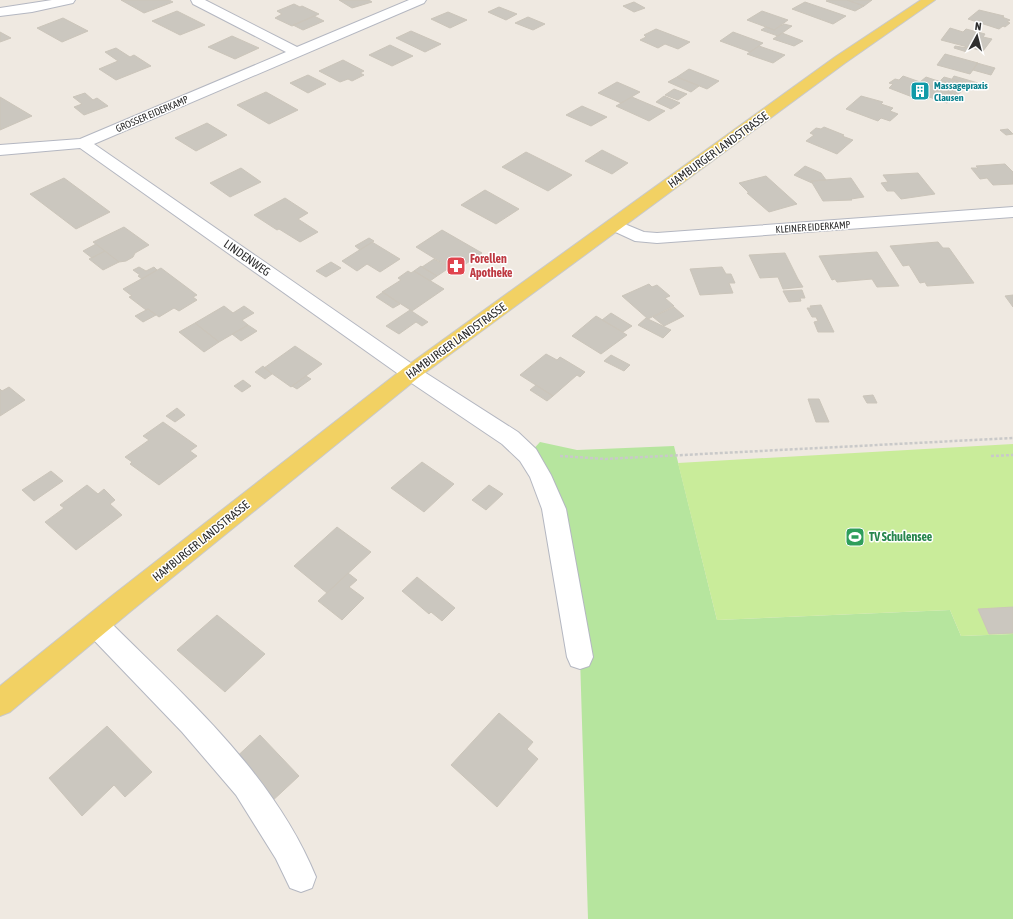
<svg xmlns="http://www.w3.org/2000/svg" width="1013" height="919" viewBox="0 0 1013 919" font-family="'Asap Condensed',sans-serif">
	<style>
		.green { fill: #b6e59e }
		.pitch { fill: #c9ec9a }
		.building { fill: #cbc7bf; stroke: #cbc5ba }
		.lines { fill: none; stroke-linecap: round; stroke-linejoin: round }
		.minor-casing { stroke: #b4b7c1; stroke-width: 2 }
		.major-casing { stroke: #c9c9c9; stroke-width: 2 }
		.path { stroke: #c9c9c9; stroke-width: 2.5; stroke-dasharray: 3 2; stroke-linecap: butt }
		.minor { fill: #fff; fill-rule: evenodd }
		.major { fill: #f2d163; fill-rule: evenodd }
		.labels { text-anchor: middle; dominant-baseline: central; stroke-width: 3; stroke-linejoin: round; paint-order: stroke }
		.far-culture-label { font-size: 10px; font-weight: bold; fill: #0d838f; stroke: #fff; text-anchor: start }
		.far-street-label { font-size: 10px; fill: #2e2e2e; stroke: #fff }
		.street-label { font-size: 12px; fill: #2e2e2e; stroke: #fff }
		.health-label { font-size: 12px; font-weight: bold; fill: #be3a42; stroke: #fff; text-anchor: start }
		.leisure-label { font-size: 12px; font-weight: bold; fill: #27864d; stroke: #fff; text-anchor: start }
	</style>
	<rect width="100%" height="100%" fill="#efe9e1"/>
	<path class="green" d="M540,442L577,450L674,446L717,620L950,610L961,636L1013,634V919H588L580,657L554,509L528,455Z"/>
	<path class="pitch" d="M1013,444V634L961,636L950,610L717,620L678,463Z"/>
	<path class="building" d="M121,0H169L173,2L144,13Z
		M339,0H369L372,2L352,8Z
		M828,0H847L864,6L855,11L826,1Z
		M847,0H872L864,6Z
		M634,2L645,8L634,12L623,6Z
		M805,2L846,16L833,24L792,9Z
		M294,4L300,7L302,6L319,14L292,26L275,18L282,14L277,11Z
		M499,7L517,14L506,20L488,12Z
		M979,10L1004,16L1002,17L1010,20L1007,22L1010,23L1005,27L1003,26L999,29L968,19Z
		M177,11L205,25L180,35L152,21Z
		M762,11L788,20L774,30L747,20Z
		M448,12L467,20L450,28L431,19Z
		M314,16L324,21L303,30L293,25Z
		M528,17L545,24L533,30L515,23Z
		M63,18L88,31L62,42L37,28Z
		M784,24L792,26L778,36L761,30L766,27L774,30Z
		M950,28L963,32L966,29L985,34L983,37L992,39L983,51L941,40Z
		M656,29L690,42L678,49L665,44L658,48L640,40L646,37L644,35Z
		M411,31L441,44L425,52L396,38Z
		M0,32L11,38L0,42Z
		M733,32L763,43L750,52L720,41Z
		M782,33L803,41L794,46L773,39Z
		M232,36L259,48L235,59L208,47Z
		M390,45L413,56L392,66L369,55Z
		M759,46L785,55L773,63L747,54Z
		M955,46L961,47L969,48L967,52L954,48Z
		M116,48L130,57L134,55L151,66L116,80L99,69L118,61L105,52Z
		M945,54L978,63L970,74L937,65Z
		M343,60L364,71L360,73L364,75L352,81L348,79L340,82L319,71Z
		M977,63L995,68L991,75L973,70Z
		M689,69L719,81L707,89L677,77Z
		M308,75L326,84L308,93L290,83Z
		M903,76L920,82L956,95L947,103L920,94L915,98L889,88L893,84L889,83L895,79L899,80Z
		M954,76L978,83L977,85L952,79Z
		M677,77L699,86L691,92L668,82Z
		M926,77L935,80L966,88L957,95L920,82Z
		M944,77L976,86L973,90L940,81Z
		M617,82L640,92L621,103L598,93Z
		M674,89L687,94L678,100L665,95Z
		M266,92L298,110L269,124L237,105Z
		M85,93L93,100L97,98L108,106L84,115L74,107L82,104L73,97Z
		M664,96L680,103L671,109L656,102Z
		M861,96L883,102L881,104L893,108L890,111L898,114L890,121L881,118L878,121L846,109Z
		M0,97L32,116L0,130Z
		M632,97L665,111L649,121L616,106Z
		M582,106L607,117L591,126L566,115Z
		M207,123L227,135L196,151L175,138Z
		M824,127L844,135L842,136L853,140L837,154L806,141L814,135L810,133L816,128L821,129Z
		M1008,129L1013,134L1006,135L1000,130Z
		M602,150L628,163L612,174L585,161Z
		M526,152L572,175L548,191L502,167Z
		M1005,164L1013,172V184L993,185L987,178L980,179L971,168H978L976,166Z
		M805,166L821,173L826,180L811,181L812,183L794,175Z
		M241,168L261,182L230,197L210,183Z
		M918,173L935,194L901,199L894,191H887L881,183L888,182L883,175Z
		M766,176L797,204L769,212L747,193H749L739,183Z
		M64,178L110,212L76,229L30,194Z
		M851,178L864,197L851,199L852,200L823,201L811,181Z
		M485,190L519,209L496,224L461,205Z
		M285,198L308,213L298,219L318,232L300,242L279,229L277,230L254,215Z
		M124,227L149,245L135,253L133,257L126,261L119,262L93,242Z
		M442,230L482,253L455,271L416,247Z
		M369,238L374,241L360,250L355,246Z
		M372,242L400,259L380,272L367,264L357,271L342,261Z
		M938,242L943,248H949L974,283L927,286L925,282L920,283L909,265L903,266L890,246Z
		M96,244L105,251L92,258L83,251Z
		M105,251L119,262L103,270L89,259Z
		M877,252L899,286L877,287L872,279L837,282L835,279L832,280L819,256Z
		M785,253L798,279L803,287L783,289L778,277L760,278L749,255Z
		M434,259L449,268L437,276L422,267Z
		M331,262L341,268L326,277L316,271Z
		M421,266L422,267L437,276L430,281L414,271Z
		M139,267L146,271L154,267L157,270L142,279L138,276L140,275L133,270Z
		M722,267L726,274H731L735,283H729L733,293L700,295L690,269Z
		M161,268L197,295L193,297L197,300L179,311L174,308L159,317L148,309L146,310L129,297L132,296L123,289Z
		M408,271L411,273L414,271L444,289L412,311L382,292L401,280L398,278Z
		M649,284L652,287L657,285L670,296L665,298L674,306L648,319L622,296Z
		M802,290L805,298H800L801,301L789,302L783,291Z
		M383,292L400,304L393,308L376,297Z
		M1013,295V307L1005,296Z
		M821,305L834,332H818L814,322L818,321L816,317H812L807,308H811L810,306Z
		M224,306L233,313L244,306L254,313L242,320L248,325L219,342L195,323Z
		M674,307L684,316L664,326L653,317Z
		M148,309L156,315L143,322L135,316Z
		M410,310L428,322L422,326L416,322L399,334L386,326Z
		M611,313L632,326L623,332L602,320Z
		M596,316L627,335L601,354L572,336Z
		M646,318L648,319L671,330L663,338L638,325Z
		M195,323L219,342L204,352L179,332Z
		M248,325L257,331L241,341L232,334Z
		M295,346L322,364L291,387L264,368Z
		M546,354L557,360L560,357L585,372L580,377L577,375L553,396L520,375Z
		M611,355L630,365L624,371L604,361Z
		M263,366L272,374L265,379L255,372Z
		M306,376L311,379L297,389L292,386Z
		M243,380L251,386L242,392L234,386Z
		M536,385L553,396L547,401L530,390Z
		M9,387L25,400L0,416V389L2,391Z
		M873,395L877,403H867L863,396Z
		M808,399H819L829,422H816Z
		M177,408L185,415L175,422L166,416Z
		M163,422L197,446L190,451L197,456L159,485L130,464L132,462L125,457L149,440L143,436Z
		M422,462L454,484L424,512L391,488Z
		M51,471L63,481L34,501L22,490Z
		M87,485L98,494L104,489L115,500L110,504L122,515L76,550L45,522L64,508L60,505Z
		M489,485L503,494L486,510L472,500Z
		M337,527L371,552L327,593L294,566Z
		M348,573L357,580L349,587L364,598L342,620L318,601Z
		M417,577L455,608L442,621L431,612L429,614L402,591Z
		M1013,607V633L989,634L978,609Z
		M217,615L265,654L225,692L177,650Z
		M499,713L533,742L527,749L538,759L497,807L451,765Z
		M107,726L152,772L125,797L114,785L82,816L49,778Z
		M260,735L299,776L269,804L231,762Z"/>
	<g class="lines">
		<defs>
			<path id="minor" d="M52,0H75L73,3L32,12L0,16V8Z
				M191,0H205L297,47L409,0H426L424,3L94,144L418,368L518,432L536,449L551,475L566,509L593,657L589,666L580,669L571,666L567,657L542,509L530,477L520,461L502,444L404,378L80,148L0,155V145L80,139L286,52L193,4Z
				M1013,207V217L657,243L635,241L609,229L606,225L609,221L615,220L644,232L657,233Z
				M96,614L105,617C183,695 273,772 316,877L312,888L301,892L290,888L276,859L236,795L182,732L87,633L83,625L87,617Z"/>
			<path id="major" d="M921,0H935L845,63L418,378L131,611L10,712L0,716V686L113,595L404,368L835,57Z"/>
		</defs>
		<use href="#minor" class="minor-casing"/>
		<use href="#major" class="major-casing"/>
		<path class="path" d="M560,456L605,459L1013,438
			M991,456L1013,455"/>
		<use href="#minor" class="minor"/>
		<use href="#major" class="major"/>
	</g>
	<defs>
		<symbol id="building-square" viewBox="-11 -11 22 22"><rect x="-9" y="-9" width="18" height="18" rx="4" fill="#0f9aa8" stroke="#fff"/><path d="M-4-6H4V6H1V3H-1V6H-4ZM-2.5-4.3h1.7v1.8h-1.7ZM.8-4.3h1.7v1.8H.8ZM-2.5-1h1.7V.8h-1.7ZM.8-1h1.7V.8H.8Z" fill="#fff"/></symbol>
		<symbol id="pharmacy-square" viewBox="-11 -11 22 22"><rect x="-9" y="-9" width="18" height="18" rx="4" fill="#e0444e" stroke="#fff"/><path d="M-2-6h4v4h4v4h-4v4h-4v-4h-4v-4h4Z" fill="#fff"/></symbol>
		<symbol id="stadium-square" viewBox="-11 -11 22 22"><rect x="-9" y="-9" width="18" height="18" rx="4" fill="#2e9e5b" stroke="#fff"/><path d="M0-5a6.5 5 0 1 0 0 10a6.5 5 0 1 0 0-10ZM-3.5-1.8h7v3.6h-7Z" fill="#fff"/></symbol>
	</defs>
	<g fill-rule="evenodd">
		<use href="#building-square" x="909" y="80" width="22" height="22"/>
		<use href="#pharmacy-square" x="445" y="255" width="22" height="22"/>
		<use href="#stadium-square" x="844" y="526" width="22" height="22"/>
	</g>
	<g class="labels">
		<g class="far-culture-label">
			<text x="934" y="85">Massagepraxis<tspan x="934" dy="12">Clausen</tspan></text>
		</g>
		<g class="far-street-label">
			<text transform="translate(152 114) rotate(-23)">GROSSER EIDERKAMP</text>
			<text transform="translate(813 227) rotate(-4)">KLEINER EIDERKAMP</text>
		</g>
		<g class="street-label">
			<text transform="translate(718 150) rotate(-36)">HAMBURGER LANDSTRASSE</text>
			<text transform="translate(247 258) rotate(35)">LINDENWEG</text>
			<text transform="translate(456 341) rotate(-36)">HAMBURGER LANDSTRASSE</text>
			<text transform="translate(201 541) rotate(-39)">HAMBURGER LANDSTRASSE</text>
		</g>
		<g class="health-label">
			<text x="470" y="259">Forellen<tspan x="470" dy="14">Apotheke</tspan></text>
		</g>
		<g class="leisure-label">
			<text x="869" y="537">TV Schulensee</text>
		</g>
	</g>
	<g transform="translate(977 36) rotate(7)" stroke="#ffffff" stroke-width="3" paint-order="stroke">
	<path d="M0-3L7 15L0 10L-7 15Z" fill="#2e2e2e"/>
	<text y="-6" font-size="11" font-weight="bold" text-anchor="middle" fill="#2e2e2e">N</text>
	</g>
</svg>
